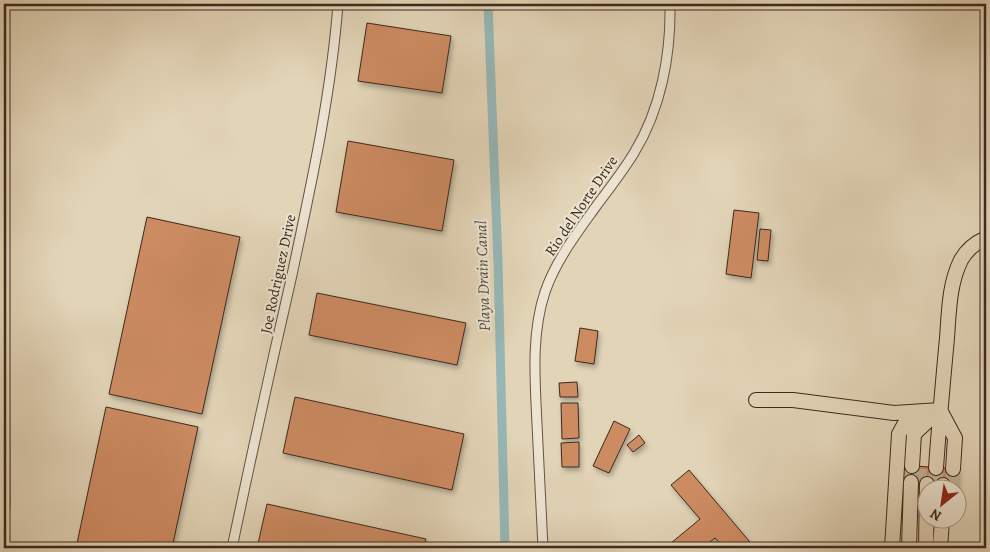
<svg xmlns="http://www.w3.org/2000/svg" width="990" height="552" viewBox="0 0 990 552" font-family="Alegreya,serif">
	<style>
		.lines { fill: none; stroke-linecap: round; stroke-linejoin: round }
		.canal { stroke: #96b7b6; stroke-width: 9 }
		.building { fill: #cd8b62; stroke: #3a2a1f; filter: url(#shadow) }
		.primary-tunnel { stroke: #c0b299; stroke-width: 14; stroke-dasharray: 14 7; stroke-linecap: butt }
		.street-casing { stroke: #645445; stroke-width: 11 }
		.primary-casing { stroke: #3a2a1f; stroke-width: 16 }
		.street { stroke: #ece3d0; stroke-width: 9 }
		.primary { stroke: #e2d4b7; stroke-width: 14 }
		.labels { text-anchor: middle; dominant-baseline: central; stroke-width: 4; stroke-linejoin: round; paint-order: stroke }
		.street-label { font-size: 15px; fill: #3a2a1f; stroke: #ece3d0 }
		.water-label { font-size: 16px; font-style: italic; fill: #514d45; stroke: #ece3d0 }
	</style>
	<defs>
		<filter id="shadow"><feDropShadow dx="2" dy="3.5" stdDeviation="2.5" flood-color="#0004"/></filter>
	</defs>
	<rect width="100%" height="100%" fill="#e2d4b7"/>
	<filter id="stains"><feTurbulence type="fractalNoise" baseFrequency=".004" numOctaves="4"/><feColorMatrix values="0 0 0 0 .2 0 0 0 0 .09 0 0 0 0 .02 0 0 0 .5 -.17"/></filter>
	<radialGradient id="worn" r=".72"><stop offset=".6" stop-color="#630" stop-opacity="0"/><stop offset="1" stop-color="#630" stop-opacity=".3"/></radialGradient>
	<g class="lines">
		<path class="canal" d="M488,4L498,262L505,548"/>
	</g>
	<path class="building" d="M367,23L451,36L442,93L358,81Z
		M348,141L454,160L442,231L336,212Z
		M734,210L759,213L751,278L726,274Z
		M147,217L240,237L202,414L109,394Z
		M760,229L771,230L768,261L757,260Z
		M317,293L466,323L457,365L309,335Z
		M580,328L598,331L594,364L575,361Z
		M577,382L578,397H560L559,383Z
		M295,397L464,434L452,490L283,453Z
		M561,403H578L579,438L562,439Z
		M106,407L198,427L172,548H76Z
		M614,421L630,429L609,473L593,466Z
		M639,435L645,443L633,452L627,445Z
		M579,442V467H562L561,443Z
		M900,465L958,469L957,486L899,482Z
		M689,470L755,548H724L715,538L702,548H665L700,519L671,485Z
		M267,504L426,539L424,548H257Z"/>
	<g class="lines">
		<path class="primary-tunnel" d="M904,482L905,465
			M919,483L920,467
			M936,484V468
			M952,485L953,469"/>
		<defs>
			<path id="street" d="M4,238L5,505L4,518
				M232,548C251,457 271,366 292,275C311,185 331,96 338,4
				M543,548C541,507 539,465 537,424C535,380 531,334 545,292C556,260 577,233 597,205C610,188 623,171 634,153C661,109 671,55 670,4"/>
			<path id="primary" d="M756,400H793L894,413L940,410
				M940,410L955,438L953,469
				M912,466L914,434L934,415
				M936,468C939,424 943,381 947,338C949,312 949,284 961,260C967,249 975,243 986,238
				M943,490V485
				M892,548L899,434L905,423L925,416
				M909,548L911,482
				M926,548L927,484
				M940,548L942,520"/>
		</defs>
		<use href="#street" class="street-casing"/>
		<use href="#primary" class="primary-casing"/>
		<use href="#street" class="street"/>
		<use href="#primary" class="primary"/>
	</g>
	<g class="labels">
		<g class="street-label">
			<text transform="translate(581 206) rotate(-56)">Rio del Norte Drive</text>
			<text transform="translate(278 274) rotate(-78)">Joe Rodriguez Drive</text>
		</g>
		<g class="water-label">
			<text transform="translate(483 276) rotate(-92)">Playa Drain Canal</text>
		</g>
	</g>
	<rect width="990" height="552" fill="none" stroke="#e2d4b7" stroke-width="20"/>
	<rect x="5" y="5" width="980" height="542" fill="none" stroke="#3a2a1f" stroke-width="2.5"/>
	<rect x="10" y="10" width="970" height="532" fill="none" stroke="#3a2a1f"/>
	<g transform="translate(942 504) rotate(210)"><circle r="24" fill="#ece3d0" stroke="#a59989"/>
	<path d="M0-4L9 19L0 12L-9 19Z" fill="#8f2418"/>
	<text y="-8" font-size="14" font-weight="bold" text-anchor="middle" fill="#3a2a1f">N</text>
	</g>
	<rect width="100%" height="100%" filter="url(#stains)"/>
	<rect width="100%" height="100%" fill="url(#worn)"/>
</svg>
